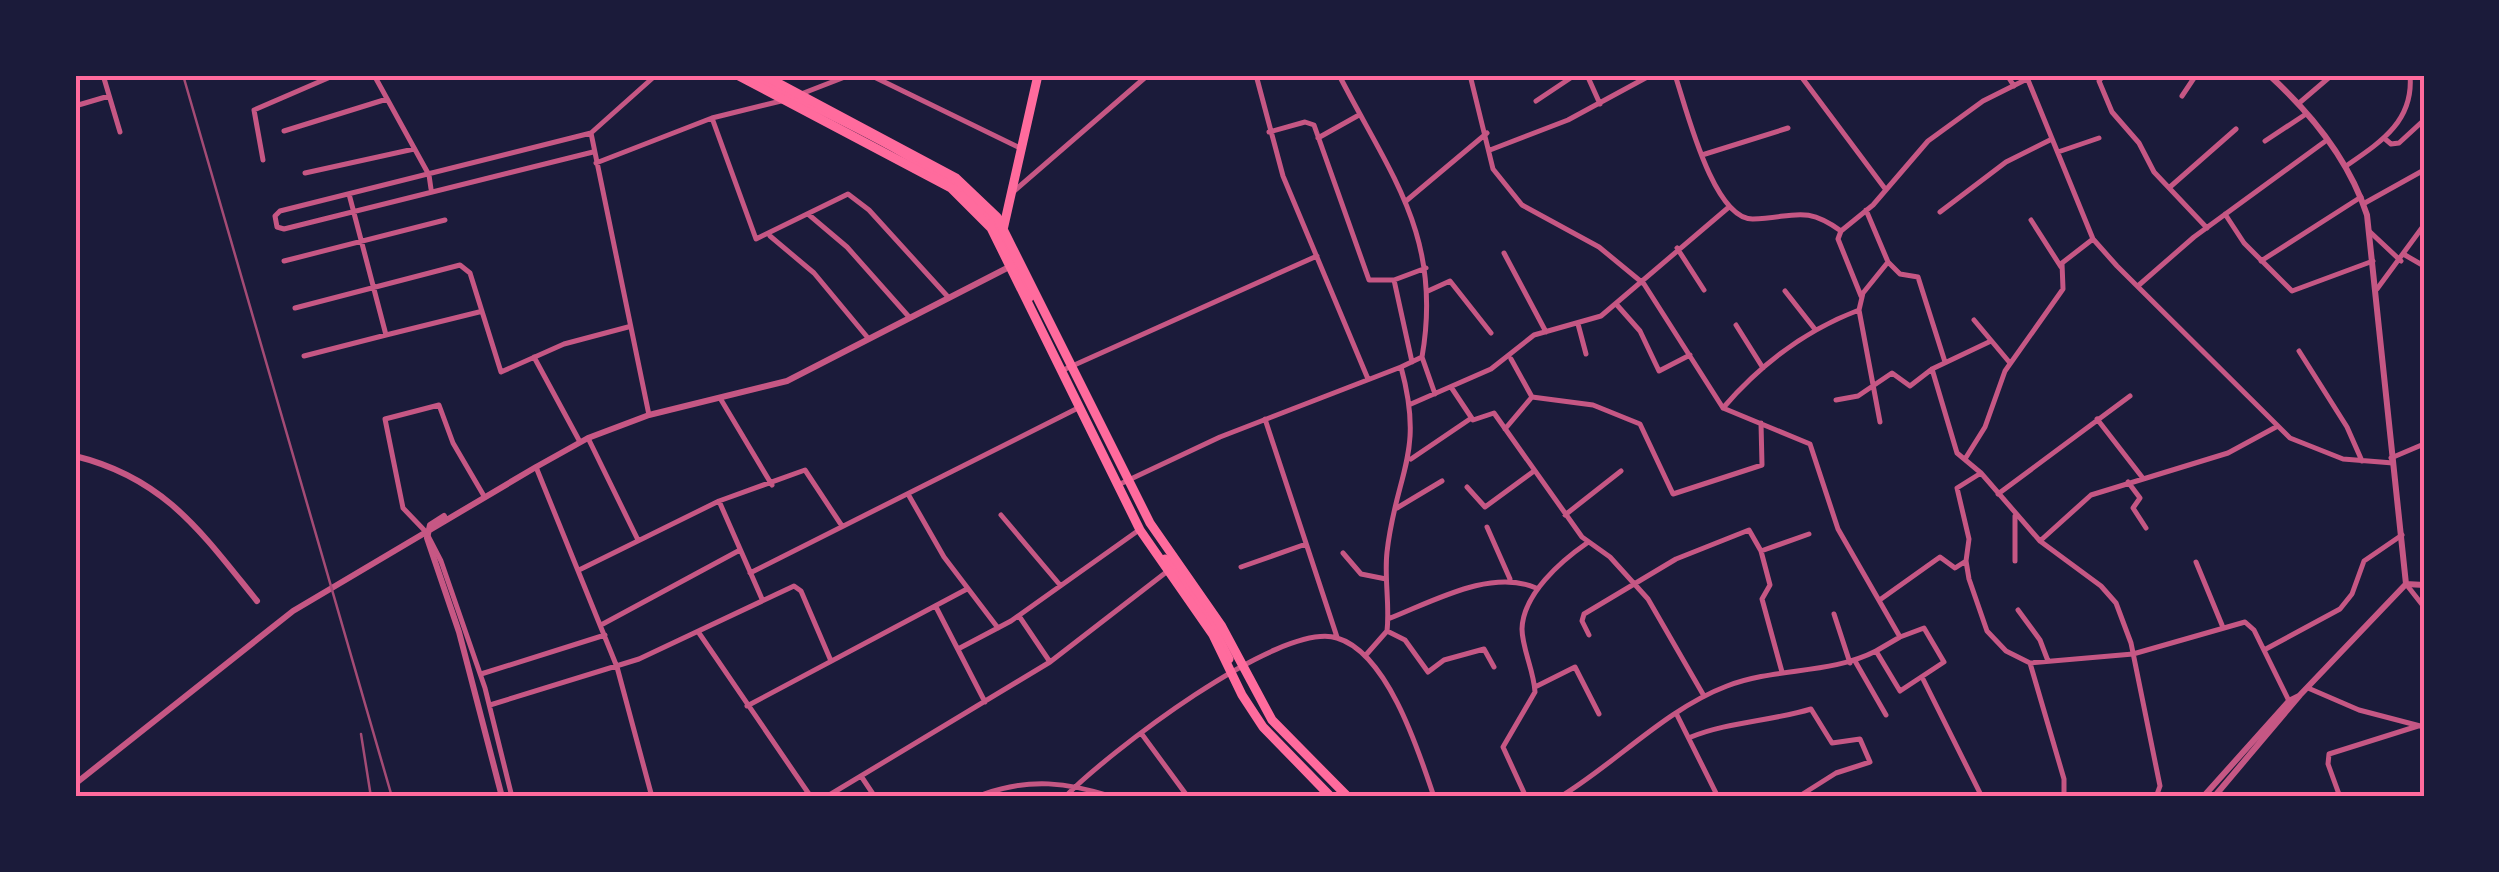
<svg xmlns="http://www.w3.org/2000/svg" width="2499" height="872" viewBox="0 0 2499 872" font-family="Figtree,sans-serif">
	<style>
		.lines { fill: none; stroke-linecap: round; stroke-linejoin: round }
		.minor { stroke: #c65784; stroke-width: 5 }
		.tertiary { stroke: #c65784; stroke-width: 6 }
		.primary { stroke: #ff6b9d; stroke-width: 9 }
		.trunk { stroke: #ff6b9d; stroke-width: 9 }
		.rail { stroke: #a44b75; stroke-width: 2.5 }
		.neatline { fill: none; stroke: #ff6b9d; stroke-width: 4 }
	</style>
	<rect width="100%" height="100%" fill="#1b1b3a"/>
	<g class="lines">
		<path class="minor" d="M103,75L120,132
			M374,75L429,175L431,189
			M870,75L1020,148
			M1256,75L1283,176L1368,379
			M1339,75C1391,176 1443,237 1422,357L1401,367C1425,455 1396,472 1387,552C1384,578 1390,605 1387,631L1365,656
			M1470,75L1493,169L1522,205L1599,247L1644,284L1723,408L1810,444L1838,529L1900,637L1876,651L1900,691L1944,662L1924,628L1900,637
			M1587,75L1600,104
			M1675,75C1686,107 1713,220 1753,219C1793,218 1804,204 1841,231
			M1800,75L1886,190
			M2007,75L2014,86
			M2026,75L2093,239L2117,266L2290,438L2343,459L2393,463
			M2104,75L2099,81L2112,112L2139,143L2154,172L2207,228
			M801,94L850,75
			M2182,96L2196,75
			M1536,101L1575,75
			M2298,104L2332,75
			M75,106L109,96
			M712,118L756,239L848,194L869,210L949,298
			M284,131L387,99
			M1269,132L1305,122L1314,125L1369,280H1394L1426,268
			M591,133L280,211L275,216L277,227L284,229L593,152
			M1318,138L1359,115
			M2384,138L2391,144L2399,143L2424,120
			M2265,141L2306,114
			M1490,150L1568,120L1651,75
			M2058,152L2099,138
			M1702,155L1788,128
			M263,160L254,110L335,75
			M596,163L712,118L781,101
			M2346,166C2381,142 2414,121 2410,75
			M305,173L414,149
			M2170,187L2236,129
			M1013,192L1148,75
			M349,194L386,335L479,312
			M1406,201L1487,133
			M2363,204L2424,170
			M1940,212L2006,162L2052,139
			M808,214L847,247L910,318
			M2225,214L2244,243L2292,291L2373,261
			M2031,220L2061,267
			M2369,231L2401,261
			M770,236L814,273L868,338
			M1677,248L1704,290
			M1504,253L1546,332
			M2405,255L2424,266
			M284,261L445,220
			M2261,261L2361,197
			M1888,262L1900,274L1918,277L1945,362
			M1394,280L1412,362
			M2139,285L2194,237L2327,140
			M2377,289L2424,225
			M1428,291L1450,281L1491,333
			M1785,291L1814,328
			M1861,296L1838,239L1841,231L1873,205L1928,141L1983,101L2027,79
			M1617,305L1640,331L1659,371L1690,355
			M295,308L460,265L470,273L501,372L564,344L628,327
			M1859,310L1880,422
			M1974,320L2010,363
			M1578,324L1586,354
			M1736,325L1763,368
			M2299,351L2347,427L2362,461
			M304,356L386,335
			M534,357L580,442
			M1422,357L1435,394
			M1511,359L1532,397L1593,405L1640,424L1673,494L1762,465L1761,423
			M1932,369L1957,453L1981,473L2040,541L2101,586L2116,603L2131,643L2160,786L2156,797
			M1061,371L1317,256
			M1451,387L1473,420L1494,413L1582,537L1610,557L1648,599L1704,696
			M720,398L772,485
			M1836,400L1858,396L1892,373L1910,386L1932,369L1991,341
			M1411,404L1491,369L1534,335L1601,316L1729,207
			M1723,408C1760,365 1806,330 1859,310L1863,293L1888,262L1866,210
			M649,415L591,133L656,75
			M1265,419L1337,637
			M2097,419L2142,477
			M1505,429L1532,397
			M588,438L638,540
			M2391,458L2424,444
			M1411,459L1470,419
			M1965,459L1985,427L2005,371L2063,289L2062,263L2093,239
			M536,467L617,667L652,797
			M1981,473L1957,488L1969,539L1966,561L1969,579L1987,631L2006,651L2030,663L2064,779V797
			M2128,482L2140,498L2133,508L2146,528
			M1118,485L1220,437L1401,367
			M1467,487L1485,507L1534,471
			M908,494L944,557L998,628
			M1998,494L2130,396
			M484,496L453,443L439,405L385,419L403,508L426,532L441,561L485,688L512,797
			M719,501L762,599
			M1397,508L1442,481
			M1001,515L1060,585
			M1565,515L1621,471
			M1487,527L1510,579
			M2040,541L2091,495L2228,453L2276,427
			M1761,551L1809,534
			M1343,553L1361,574L1386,579
			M2015,561V516
			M2196,562L2222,625
			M1241,567L1306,544
			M579,570L719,501L805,470L842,526
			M750,573L1078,408
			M2406,584L2424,607
			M1881,599L1940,557L1955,568L1966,561
			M936,607L985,702
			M2018,610L2040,640L2048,661
			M1834,614L1850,663
			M1019,616L1050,662
			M1388,619C1432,602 1491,568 1536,588
			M601,625L740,550
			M1387,631L1405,640L1428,672L1444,660L1484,649L1494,667
			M699,633L811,797
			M1589,635L1582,621L1584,614L1676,559L1749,530L1761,551L1770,585L1762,599L1782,672
			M958,649L1011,621L1139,530
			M2264,650L2340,609L2352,594L2364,561L2402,535
			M1855,661L1886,715
			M2030,663L2133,654L2245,622L2254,630L2289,701
			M481,674L605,635
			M1923,679L1982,797
			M1535,687L1575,667L1599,714
			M2308,688L2359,710L2424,727
			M490,705L639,659L794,586L801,591L831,661
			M747,706L967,589
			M1677,715L1718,797
			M1141,733L1188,797
			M1691,737C1727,722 1772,721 1811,709L1832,743L1860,739L1870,762L1836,773L1798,797
			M861,776L875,797
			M984,794C1030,778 1067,782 1113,797
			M826,797L1050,662L1169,570
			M1065,797C1105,755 1280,620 1337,638C1388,653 1419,752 1434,797
			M1526,797L1503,747L1535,692C1534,671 1522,648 1522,629C1523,594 1561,561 1587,543
			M1560,797C1616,763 1666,709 1727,686C1776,667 1829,675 1876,651
			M2340,797L2328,764L2329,754L2418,726"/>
		<path class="tertiary" d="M2269,75C2312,114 2349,160 2367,215L2406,584
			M75,456C165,478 202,533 257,601
			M444,516L430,525L427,538L459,632L502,797
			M75,784L293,611L536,467L588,438L649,415L787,381L1011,266
			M2203,797L2289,701L2299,696
			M2214,797L2300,695L2406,584L2424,585"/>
		<path class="primary" d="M751,75C814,108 936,160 982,210C1004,235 1016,267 1030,297
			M1165,559L1209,618L1229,659"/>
		<path class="trunk" d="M737,75L951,188L991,228L1140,530L1213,635L1242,695L1263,727L1331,797
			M763,75L956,178L997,217L1150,523L1221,625L1272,720L1348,797
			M1003,230L1038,75"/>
		<path class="rail" d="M183,75L392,797
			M361,734L371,797"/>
	</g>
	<rect width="2499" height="872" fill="none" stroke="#1b1b3a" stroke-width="155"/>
	<rect x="78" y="78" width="2344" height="716" class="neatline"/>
</svg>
